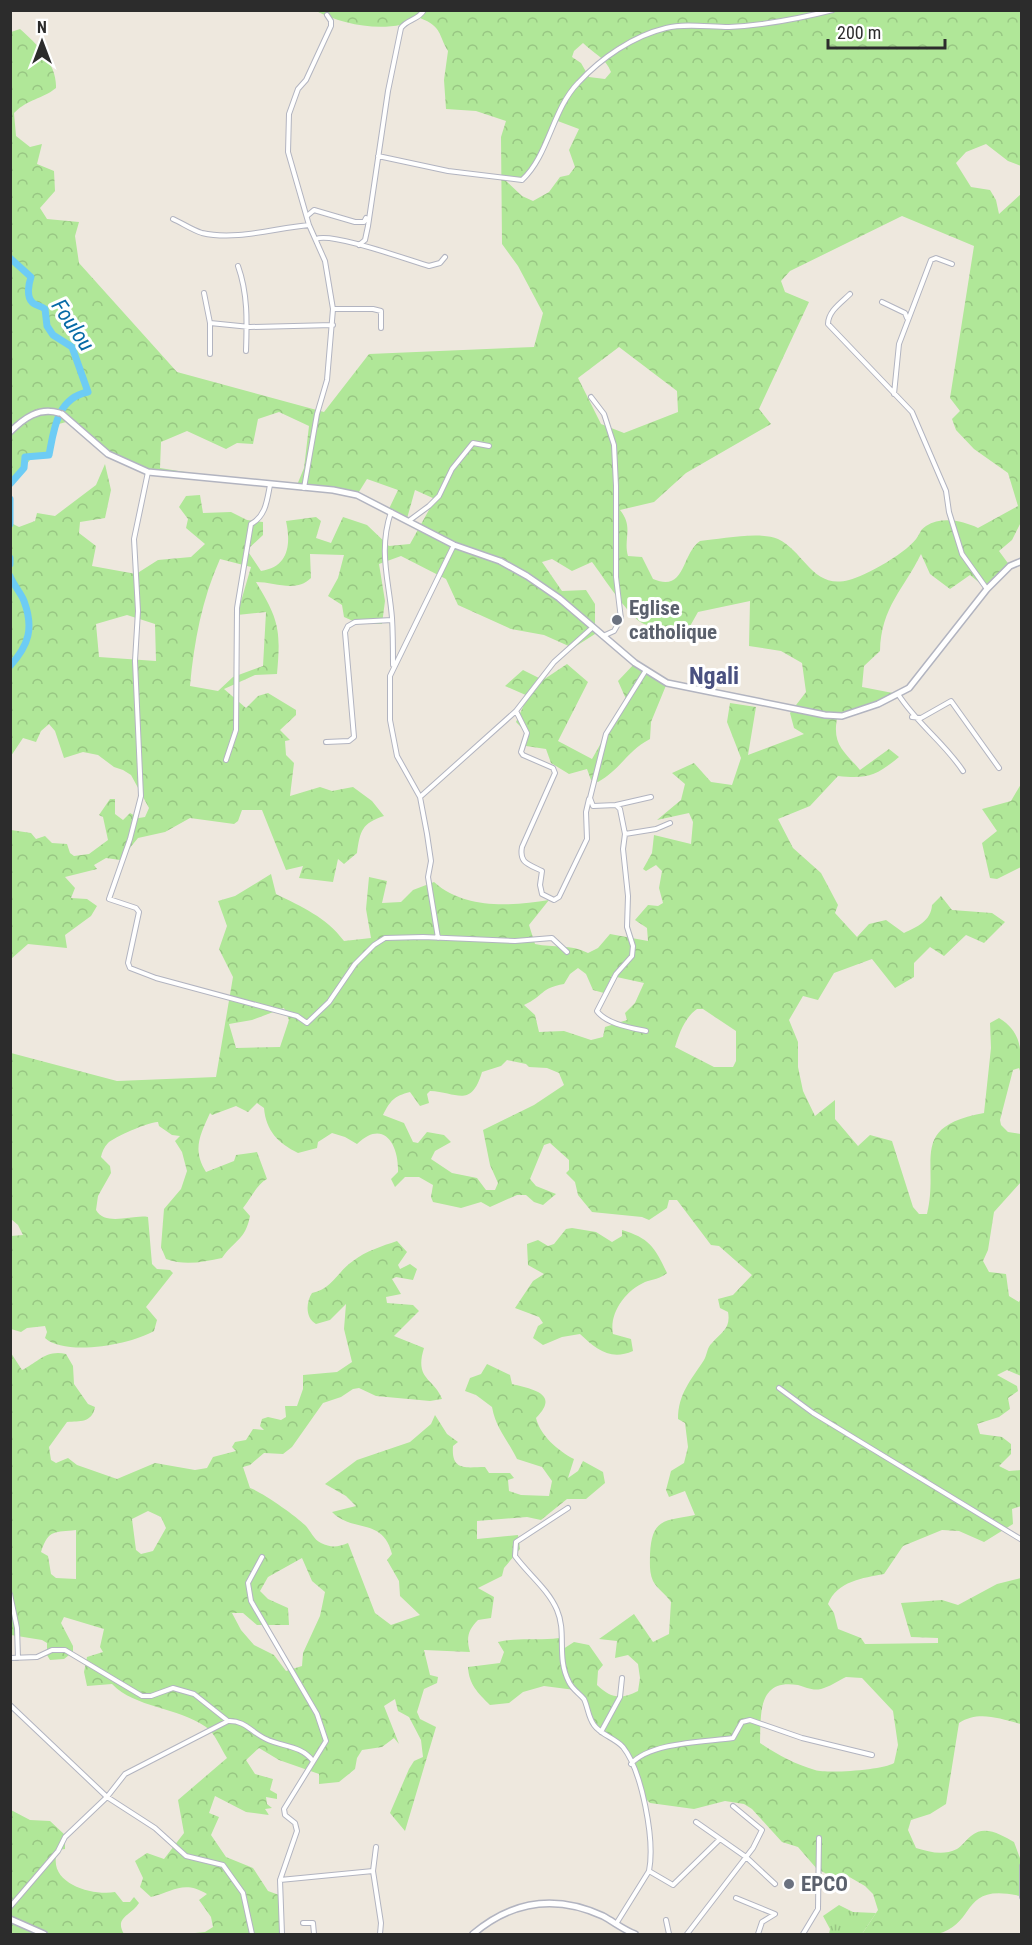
<svg xmlns="http://www.w3.org/2000/svg" width="1032" height="1945" viewBox="0 0 1032 1945" font-family="'Roboto Condensed',sans-serif">
	<style>
		.grass { fill: url(#grass-tufts) }
		.forest { fill: url(#forest-crowns); fill-rule: evenodd }
		.lines { fill: none; stroke-linecap: round; stroke-linejoin: round }
		.river { stroke: #6dccf5; stroke-width: 7 }
		.minor-casing { stroke: #b2b4c0; stroke-width: 6 }
		.tertiary-casing { stroke: #b2b4c0; stroke-width: 8 }
		.minor { stroke: #fff; stroke-width: 4 }
		.tertiary { stroke: #fff; stroke-width: 5 }
		.worship-dot { fill: #6b7280; stroke: #fff; stroke-width: 2 }
		.labels { text-anchor: middle; dominant-baseline: central; stroke-width: 6; stroke-linejoin: round; paint-order: stroke }
		.worship-label { font-size: 21px; font-weight: bold; fill: #5b616d; stroke: #fff; text-anchor: start }
		.water-label { font-size: 22px; font-style: italic; fill: #076aa6; stroke: #fff }
		.quarter-label { font-size: 24px; font-weight: bold; fill: #4a5180; stroke: #fff }
	</style>
	<defs>
		<pattern id="grass-tufts" width="24" height="20" patternUnits="userSpaceOnUse" patternTransform="scale(1.5)"><rect width="24" height="20" fill="#b0e798"/><path d="M3 7l-1-3M5 7V3M7 7l1-3M15 17l-1-3M17 17v-4M19 17l1-3" fill="none" stroke="#98c683"/></pattern>
		<pattern id="forest-crowns" width="20" height="18" patternUnits="userSpaceOnUse" patternTransform="scale(1.5)"><rect width="20" height="18" fill="#b0e798"/><path d="M2 6a3 3 0 1 1 6 0M12 15a3 3 0 1 1 6 0" fill="none" stroke="#98c683"/></pattern>
	</defs>
	<rect width="100%" height="100%" fill="#eee8de"/>
	<path class="grass" d="M839,1905L853,1912L876,1913L862,1934H829L830,1929L823,1916Z"/>
	<path class="forest" d="M316,11H1021V166L1008,161L986,144L966,152L956,163L971,187L990,190L996,200L999,214L1021,194V522L1012,540L999,551L1010,566L987,589L970,575L950,589L930,574L921,554C904,589 881,607 880,651L864,666L862,687L898,694L878,704L829,717L837,719C832,745 845,752 860,770L889,749L899,757C876,776 867,779 838,776L810,806L778,819L793,848L821,873L838,905L835,913L857,937L869,924L886,920L904,933C917,927 931,921 932,905L941,896L952,910L992,913L1005,922L984,943L966,935L944,956L930,947L914,963V977L895,988L872,959L834,973L818,1000L803,996L789,1020L798,1042V1067L803,1091L815,1116L835,1100V1119L858,1146L870,1135L892,1141L913,1207L919,1214H927C940,1161 907,1127 984,1113L991,1048L990,1023L999,1018C1022,1032 1021,1050 1021,1074L1019,1068L1013,1070L1000,1120L1001,1125L1008,1132L1021,1134V1182L994,1212L988,1250L983,1261L989,1272L1006,1274L1009,1296L1019,1302L1021,1298V1376L1007,1370L997,1375L1017,1386L1018,1391L1008,1398L1010,1409L999,1417L977,1424L980,1434L1002,1437L1011,1444V1454L999,1466L1009,1471L1021,1470V1506L1012,1509L1013,1524L984,1542L959,1531L942,1530L903,1546L884,1574C863,1578 837,1581 828,1604L834,1613L838,1629L861,1638L865,1644L938,1643V1638L911,1637L901,1603L942,1600L958,1605L997,1584L1021,1578V1724C1000,1719 979,1710 959,1723L946,1804L930,1814L911,1820L908,1830L916,1848C930,1852 943,1856 957,1849C962,1846 966,1840 971,1836C984,1824 1002,1835 1014,1842L1021,1861L1020,1896C959,1882 978,1924 937,1934C920,1939 881,1934 862,1934L878,1910L873,1894L865,1886L846,1875H829L817,1869L798,1847L782,1842L752,1809L744,1804L725,1801L694,1809L650,1803L641,1794L636,1776L621,1745L593,1725L584,1700L575,1690L544,1686L523,1692L509,1703L490,1705C478,1693 469,1685 468,1667L500,1663L504,1652L498,1642C520,1637 538,1641 559,1638L560,1651L574,1642L589,1645L603,1665L598,1671L597,1685C611,1698 620,1700 638,1691L640,1678L638,1664L628,1655L615,1658L617,1641L599,1639L634,1614L653,1642L669,1634L671,1602C666,1594 657,1589 653,1581C649,1572 650,1563 650,1554C652,1518 664,1521 695,1515L685,1491L669,1497L666,1490L671,1471L684,1463L688,1447L685,1423L678,1419C678,1394 691,1380 704,1360C707,1355 707,1347 712,1343C722,1332 731,1328 728,1312L720,1308L718,1299L733,1295L752,1275L719,1246L711,1245L677,1200H669L667,1208L649,1220L642,1217L592,1212L578,1195L575,1182L566,1173L569,1170V1160L550,1143L544,1145L530,1179L536,1186L556,1194L543,1205L534,1202L526,1195H517L490,1207L481,1202L461,1208L433,1202L431,1197L433,1185L419,1177H405L395,1187L391,1179L398,1172C399,1145 384,1118 357,1144L345,1137L332,1133L318,1142L317,1148L298,1153C278,1143 266,1131 264,1108L257,1103L248,1112L236,1106L212,1115L210,1113C200,1135 192,1150 206,1172L234,1161L236,1155L257,1152L267,1179C257,1184 251,1198 243,1208L250,1216C245,1241 235,1239 222,1258C203,1262 185,1266 166,1259L161,1247L164,1209L181,1189L187,1171L182,1152L175,1141L180,1136L172,1135L159,1126L158,1122C151,1121 114,1137 108,1143C104,1147 102,1152 101,1157L110,1166L111,1173L98,1196L96,1210C106,1227 133,1214 148,1217L152,1264L157,1269L170,1270L173,1273L146,1307L157,1320L154,1331C132,1344 66,1357 45,1338L47,1332L45,1326L27,1328L21,1332L11,1329V1236L23,1235L18,1225L11,1219V1053L117,1081L216,1077L233,977L219,949L227,926L218,901L235,896L271,874L276,894C302,907 326,917 344,941L371,938L366,909L369,877L387,881L382,903L401,902L413,890L434,882C465,910 512,906 549,900L529,925L535,944C554,948 571,944 588,953L598,948L610,934L648,941L647,928L635,920L648,905L658,906L663,903L659,888L662,871L656,865L646,871L643,869L652,853L654,835L691,844L693,822L689,813L657,820L681,800L685,784L672,773L694,763L711,782L732,785L741,758L727,722L730,703L756,707L748,755L804,734L794,728L790,713L806,692L802,663L781,651L749,646L750,601L698,612L685,635C671,627 658,629 644,624C630,619 602,575 592,562L572,571L552,559L542,562L562,591L586,590L595,604V634L573,648L544,635L511,629L458,605L446,579L401,556L379,564L385,601L382,624H360L344,617L342,605L328,596L338,578L344,555L310,554L311,578C296,593 275,582 256,582C279,620 281,630 277,674L255,675L224,689L246,708L258,696L268,693L296,710V715L280,730L290,740L285,741L286,755L294,763L290,796L320,787L332,791L353,787L372,801L384,816C362,823 360,831 357,853L344,864L338,859L333,882L299,878L303,866L286,870L262,810H242L238,821L234,824L190,818L165,832L138,838L120,860L106,858L94,865L97,869L65,877L75,888L71,898L87,899L97,906L91,916L65,935L67,948L28,944L11,959V830L31,833L36,839L45,836L52,843L67,844L70,853L74,856L89,854L108,840L103,817L99,815L110,799H115V814L123,820L130,813L139,818L145,817L149,808L131,775L123,770L114,767L98,755L83,752L64,758L55,731L49,724L41,731L36,742L23,738L11,756V523L19,527L35,521L37,513L55,516L96,485L105,464L111,490L105,518L80,522L79,533L96,546L92,566L136,574L158,560L191,557L205,544L186,528L188,519L179,507L186,496L200,495L203,513L231,512L247,520L263,522V535L247,550L261,571C289,567 291,544 286,521L316,517L321,521L316,538L331,543L343,517L367,525L389,546L410,544L435,499L415,490L406,522L387,513L398,490L367,479L357,495L297,485L304,468L309,426L279,412L258,419L253,444L237,443L226,449L187,431L161,442L160,468L203,475L148,472L124,463L70,421L55,425L49,455L30,460L11,484V32L20,29C37,44 57,64 56,88C41,100 29,98 14,113L16,136L30,147L42,144L37,164L54,171L55,191L40,208L47,219L79,222L75,236L79,263L177,372L324,412L369,354L534,347L543,313L518,266L502,244L501,137L506,121L476,111L446,109L444,80L448,51C438,35 443,27 420,18C390,34 345,26 316,11ZM583,43C593,53 606,58 611,72L605,79L589,77L581,63L572,57L574,51ZM555,120L579,129L569,150L575,167L569,175L560,177L549,192L533,201L522,196L505,180H522L541,154ZM902,216L974,246L950,398L960,411L952,419L956,430L974,449L1008,473L1018,506L978,528C963,521 942,516 926,526C920,530 921,532 918,536C910,551 866,576 849,580C813,590 804,551 778,539C759,531 721,539 700,541C681,554 686,593 653,579L642,557L628,556C623,539 634,527 620,510L654,502L686,473L771,424L759,409L809,302L785,292L781,281L790,271ZM619,347L677,391L678,412L624,433L601,424L578,378ZM220,559L251,567L237,615L266,612L263,666L233,677L218,691L190,686C194,642 202,599 220,559ZM127,615L155,624L156,661L99,657L96,624ZM578,968L586,974L593,990L604,993L612,976L644,983L635,1003L625,1013L627,1020L605,1027L603,1037L591,1040L564,1031L539,1032L535,1015L524,1005C544,996 540,988 564,984L570,974ZM284,1008L289,1020L280,1047L236,1048L229,1024L252,1020ZM697,1009H703L736,1031V1061L733,1067H714L675,1047C679,1034 685,1017 697,1009ZM507,1060L526,1064L529,1067L547,1068L559,1073L564,1085L534,1105L483,1130L490,1165L498,1183L495,1190H486L477,1178L452,1173L431,1159L435,1151L451,1142L444,1135L427,1132L418,1143L413,1142L404,1123L383,1115C390,1101 394,1096 410,1092L420,1106L429,1103L427,1094L430,1091C457,1092 471,1109 482,1072L501,1066ZM846,1677L862,1678L893,1711L898,1745L894,1763C883,1770 828,1774 815,1770C796,1765 776,1754 760,1743C761,1715 757,1678 798,1685C806,1687 812,1691 821,1689C829,1687 838,1681 846,1677Z
		M635,663L667,683L651,722L650,739C627,751 620,770 598,782L591,780L587,769L569,774L551,763L546,749L526,746L524,742L526,732L516,722L528,696L505,686L523,670L543,680L567,664L588,682L558,741L592,759L626,699L618,681Z
		M1021,784V867L997,879L990,878L982,843L997,831L982,809L1011,801Z
		M572,1228L596,1232L612,1242L622,1236V1230C649,1238 655,1247 667,1273C660,1279 653,1279 645,1282C625,1291 609,1313 613,1334L631,1339L633,1351C610,1361 596,1349 580,1334L562,1337L543,1345L533,1338L538,1326L543,1323L539,1317L515,1308L533,1281L544,1274L528,1265L527,1244L538,1240L548,1246L554,1244L566,1229Z
		M397,1241L407,1252L398,1265L400,1269L410,1264L417,1269L413,1280L396,1277L392,1279L401,1294L386,1297L387,1303L413,1305L419,1311L394,1336L424,1348C414,1380 434,1378 442,1399L430,1401L376,1396L359,1388L353,1389L341,1397L323,1403L292,1447L283,1454L264,1453L250,1465L243,1467L250,1488C262,1492 296,1516 305,1525C310,1530 314,1540 321,1543C331,1548 338,1547 348,1543L375,1613L391,1625L420,1615L400,1596L399,1581L387,1560L392,1554C383,1517 352,1533 332,1512L356,1506L346,1496L325,1484L357,1460L410,1442L431,1424L435,1415L447,1434L458,1442L453,1446C451,1472 466,1467 485,1467L489,1473H510L514,1478L508,1480L509,1491L521,1495L549,1496L552,1481L542,1467L517,1459C508,1440 496,1429 492,1407L476,1395L465,1391L470,1378L481,1374L487,1364L510,1375L512,1384C531,1389 561,1393 536,1418C540,1435 558,1451 574,1459L568,1478L578,1471L583,1461L603,1472L605,1483L586,1499H567L541,1520L527,1517L477,1521V1539L518,1535L520,1549L504,1568L502,1576L478,1588L494,1597L491,1618L478,1620C468,1630 466,1638 470,1652L424,1650L430,1675L438,1677L437,1683L424,1689L417,1712L420,1719L436,1727L405,1831L390,1813L409,1769L414,1761L423,1757L421,1740L409,1717L398,1711L395,1699L384,1706L399,1744L394,1738L382,1747L362,1750L357,1758L355,1769L339,1782L319,1784V1774L279,1760L259,1748L246,1760L255,1774L273,1779L270,1790L277,1794V1799L266,1797L267,1804L272,1808L265,1809L269,1815L246,1812L215,1796L209,1813L219,1817L211,1835L226,1857L253,1868L268,1891L279,1895L282,1934H185L205,1932L213,1927L211,1917L199,1900L207,1894C184,1880 174,1891 151,1897L140,1887L143,1878L135,1861L147,1853L164,1859L184,1833L178,1800L227,1758C221,1749 215,1733 206,1727C178,1707 135,1708 112,1684L87,1686L84,1672L87,1657L103,1652L100,1647L104,1629L64,1617L61,1623L73,1646V1652L64,1659L50,1660L47,1655V1643L42,1640L11,1635V1353L22,1370C37,1363 46,1349 66,1354L73,1366L74,1384L88,1404L95,1407C92,1423 80,1421 67,1422L49,1447L51,1460L56,1463L68,1458L77,1465L117,1479L155,1463L195,1470L207,1468L213,1457L236,1451L232,1447L235,1442L246,1440L253,1429L264,1430L260,1426L262,1419L268,1417L281,1420L286,1417L285,1406H297L303,1389V1375L337,1372L352,1362L344,1329L346,1304L330,1320L316,1324C305,1318 306,1302 312,1293C332,1289 337,1272 353,1261C366,1251 382,1246 397,1241ZM148,1511L161,1517L166,1528L153,1551L141,1554L136,1550L132,1519ZM76,1530V1579L56,1578L51,1574L48,1556L41,1552C49,1528 55,1533 76,1530ZM302,1558L312,1581L325,1592L320,1616L303,1653L302,1666L286,1671L274,1655L254,1645L241,1630L232,1613H243L257,1625H289L288,1608L268,1599L260,1591L268,1577Z
		M11,1810L30,1820L50,1821L65,1835V1849L58,1850C45,1882 90,1896 115,1892L123,1902H130L134,1897L139,1903C131,1916 114,1917 124,1934H11Z"/>
	<g class="lines">
		<path class="river" d="M10,258L31,277C29,283 26,296 32,302C34,305 41,306 45,309L47,326L53,335L72,347L88,392C57,398 54,429 49,455L25,457L24,468L10,484
			M10,499V524
			M10,558V564
			M10,576C14,586 21,593 24,601C34,628 29,645 10,666"/>
		<defs>
			<path id="minor" d="M378,156L448,171L522,180C549,155 552,110 578,83C601,58 633,36 666,28C685,23 709,27 729,27C765,25 798,19 833,10
				M307,216L314,210L355,222H364L366,218
				M173,219C182,223 192,230 202,233C236,241 275,228 309,225
				M316,239C332,232 408,260 429,266L440,263L445,257
				M359,245L365,240L368,226L388,91L401,28C407,19 419,20 424,10
				M238,266C248,294 247,322 246,351
				M204,293L210,323V354
				M850,294C842,302 828,311 828,324L912,412L946,491L949,512L962,554L987,589
				M882,302L905,313L907,318
				M333,309H373L381,311V328
				M210,323L250,327L333,325
				M894,394L899,344L931,260L936,258L952,264
				M591,397L604,414L614,445L616,486V577L621,619L614,631L603,636
				M148,472L134,539L138,611L135,661L141,796L130,839L109,899L136,908L139,912L128,963L130,968L156,978L297,1016L307,1023L329,1002L355,964L374,945L385,938L423,937L515,941L552,938L567,952
				M304,488L317,414L327,380L333,309L325,261L309,225L288,152L289,114L298,89L306,80L331,26V21L327,15
				M391,512C378,551 389,580 392,618C393,634 393,650 393,665
				M410,520L429,506L439,496L452,469L473,443L489,446
				M646,670L606,734L590,798L593,806L616,805L620,809L625,834L623,849L628,896L627,927L633,946L632,956L616,974L597,1011C606,1024 632,1028 646,1031
				M898,694C917,724 944,742 963,771
				M516,711L527,733L521,752L523,755L553,768L555,773L522,847C519,863 528,864 542,871L540,885L542,894L554,900L559,897L587,839L586,812L589,799
				M912,717L921,718L951,701L999,768
				M326,742L349,741L354,737L345,632L348,626L355,622L392,620
				M226,760L236,730L237,608L251,524C266,516 267,500 270,485
				M420,797L516,711L554,662L593,627
				M616,805L651,797
				M625,834L656,829L670,823
				M438,938L428,877L431,861L427,834L420,797L397,756L390,720V676L454,545
				M779,1388L813,1413L1022,1540
				M568,1508L516,1542L515,1556C528,1574 548,1589 557,1610C567,1633 556,1657 569,1682C572,1689 579,1693 584,1699C588,1707 588,1717 594,1725C601,1735 615,1738 623,1747C642,1771 655,1840 649,1871L673,1885L720,1839
				M262,1557L248,1583L251,1601L317,1714L326,1741L284,1809L285,1815L295,1823L297,1831L280,1880L282,1934
				M10,1594L17,1628L18,1658
				M10,1658L37,1657L52,1650H65L142,1696H151L173,1688L194,1694L228,1721
				M10,1705L107,1797L155,1828L186,1856L223,1865L243,1893L252,1934
				M601,1732L620,1697L622,1678
				M631,1764C650,1742 705,1742 733,1738L742,1722L750,1720L802,1738L872,1755
				M696,1822L746,1857L775,1884
				M376,1847L373,1871L381,1923L380,1934
				M1022,1866V1897
				M280,1880L373,1871
				M736,1898L775,1914L762,1922L758,1934
				M10,1907L58,1851L65,1837L107,1797L125,1774L228,1721C245,1720 252,1733 266,1739C282,1747 301,1745 313,1761
				M666,1920L669,1934
				M303,1923H313L314,1934
				M616,1924L649,1871
				M687,1934L753,1848L762,1830L733,1806
				M803,1934L818,1909L819,1838"/>
			<path id="tertiary" d="M62,414L108,454L148,472L333,490L357,495L454,545L500,561L527,576L559,598L635,663L667,683L825,715L842,716L878,704L909,688L987,589L1010,566L1022,561
				M10,432C24,418 39,407 59,413
				M10,1919L44,1934
				M473,1934C512,1901 555,1894 603,1916C614,1922 624,1930 635,1934"/>
		</defs>
		<use href="#minor" class="minor-casing"/>
		<use href="#tertiary" class="tertiary-casing"/>
		<use href="#minor" class="minor"/>
		<use href="#tertiary" class="tertiary"/>
	</g>
	<g class="worship-dot">
		<circle cx="617" cy="620" r="6"/>
		<circle cx="789" cy="1884" r="6"/>
	</g>
	<g class="labels">
		<g class="worship-label">
			<text x="629" y="608">Eglise<tspan x="629" dy="24">catholique</tspan></text>
			<text x="801" y="1884">EPCO</text>
		</g>
		<g class="water-label">
			<text transform="translate(73 325) rotate(56)">Foulou</text>
		</g>
		<g class="quarter-label">
			<text x="714" y="676">Ngali</text>
		</g>
	</g>
	<rect width="1032" height="1945" fill="none" stroke="#2c2c2c" stroke-width="24"/>
	<g transform="translate(42 42)" stroke="#ffffff" stroke-width="4.5" paint-order="stroke">
	<path d="M0-4.5L10 22L0 15L-10 22Z" fill="#2c2c2c"/>
	<text y="-9" font-size="16" font-weight="bold" text-anchor="middle" fill="#2c2c2c">N</text>
	</g>
	<path d="M828 39v9h117v-9" fill="none" stroke="#2c2c2c" stroke-width="3"/>
	<text x="837" y="39" font-size="18" fill="#2c2c2c" stroke="#ffffff" stroke-width="4.5" paint-order="stroke">200 m</text>
</svg>
